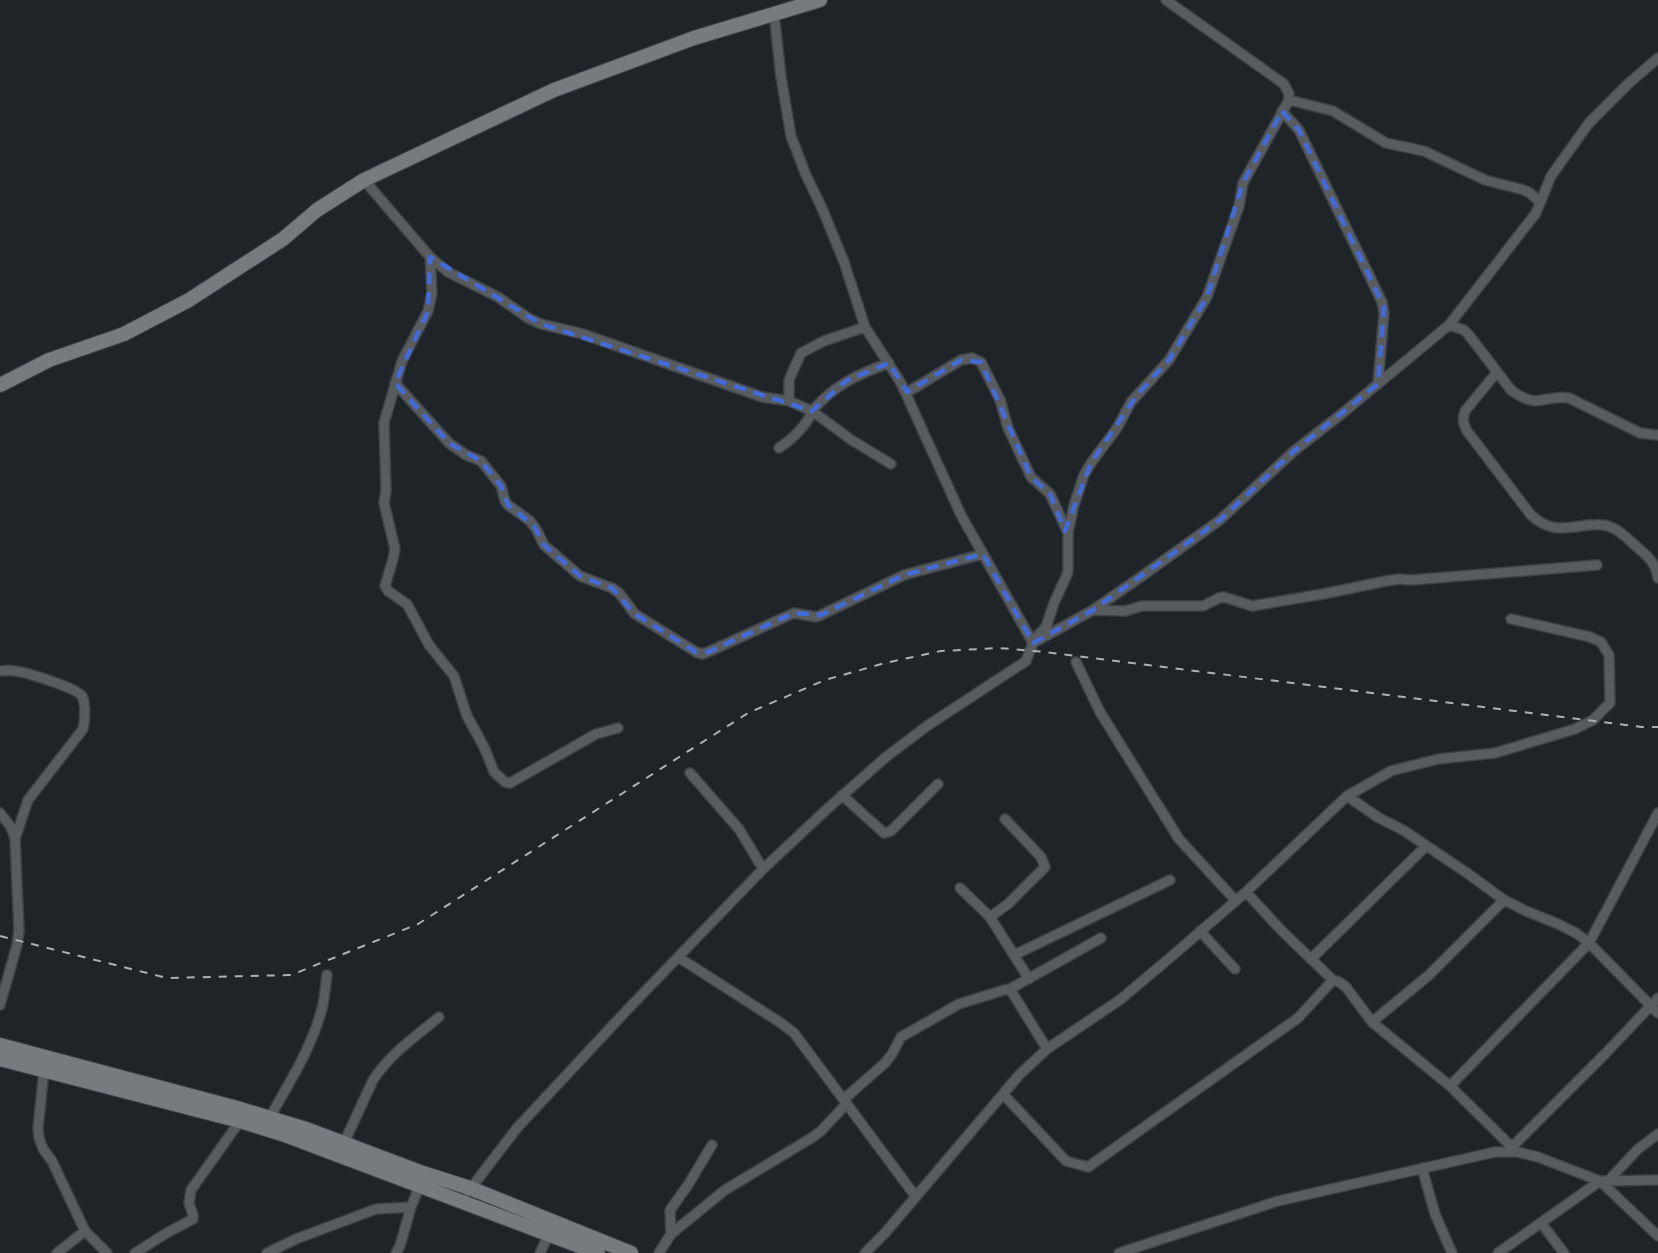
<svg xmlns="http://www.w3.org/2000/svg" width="1658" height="1253" viewBox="0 0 1658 1253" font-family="Mulish,sans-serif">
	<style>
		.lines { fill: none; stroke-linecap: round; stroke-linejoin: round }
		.street-casing { stroke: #3c4146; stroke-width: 12 }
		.secondary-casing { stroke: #3c4146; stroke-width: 16 }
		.street { stroke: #595c5e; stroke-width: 9 }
		.secondary { stroke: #777b7f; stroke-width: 14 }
		.rail { stroke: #adb1b5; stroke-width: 2; stroke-dasharray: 8 8; stroke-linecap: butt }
		.marked { fill: none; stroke: #426ad9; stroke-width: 4.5; stroke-dasharray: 12 8; stroke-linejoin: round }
	</style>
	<rect width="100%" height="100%" fill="#1f2429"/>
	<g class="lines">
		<defs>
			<path id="street" d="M774,13L781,77L791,136L806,175L821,206L844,262L865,327L901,383L961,515L1033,643
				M1289,100L1333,111L1386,143L1424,151L1485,180L1524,190L1530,193L1540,202
				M1282,111L1299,130L1382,302L1384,313L1378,384
				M364,180L430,257L448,272L498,297L528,318L541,324L583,334L762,397L789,401L812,411L850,439L891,464
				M430,257L432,293L428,311L402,361L384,423L386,491L384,503L395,549L393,559L385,586L388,591L407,604L429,645L454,676L467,716L484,747L494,772L505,782L510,783L596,734L618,728
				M1449,325L1464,330L1468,334L1511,390C1539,411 1543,394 1569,398L1640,433L1658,435
				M1497,372L1465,411C1462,419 1463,423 1467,431L1531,515C1551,533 1564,528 1589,525C1595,525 1601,524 1608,526C1619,529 1629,540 1638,548C1649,557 1656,564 1658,578
				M395,383L449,443L466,455L481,461L501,486L505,501L508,505L530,521L536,529L544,545L580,576L612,588L619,593L635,614L696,652L702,654L708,652L794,613L816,617L821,615L904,575L983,554
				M906,393L961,360L972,358L981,362L1000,400L1008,428L1031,477L1050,494L1068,533
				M789,401V380L801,353L824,341L865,327
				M779,448C791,440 801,431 809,418C811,413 810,414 813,410C835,384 859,374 889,363
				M1093,610L1125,611L1142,606H1203L1219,598L1224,597L1252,606L1323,594L1386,581L1399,579L1411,580L1597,565
				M1037,636L1046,627L1054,603L1066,577L1068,571V533L1074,505L1084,475L1091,463L1117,428L1131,402L1169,360L1207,297L1239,206L1243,183L1289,100V94L1284,84L1166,0
				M1076,662L1100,712L1179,839L1236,901
				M0,671C5,671 10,670 15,671C25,672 77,688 82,696C86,704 85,721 83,729L28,800L15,839
				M690,773L739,829L763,869
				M842,795L884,833L891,831L938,784
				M1347,796L1379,818L1403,830L1467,873L1504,900L1526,911L1558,924L1576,933L1589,943L1658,1013
				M0,813L11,827L15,839L19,930L17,945L0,1005
				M960,888L990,917L1029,979
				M1246,892L1281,930L1311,959L1333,980L1339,982L1346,987L1372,1022L1450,1086L1517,1152
				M990,917L1008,904L1045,867L1041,857L1005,819
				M1200,931L1235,969
				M1014,955L1170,880
				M678,957L781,1023L794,1033L916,1197
				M1311,959L1426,846
				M1010,989L1047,1049
				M1372,1022L1429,975L1504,900
				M44,1070L38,1128L39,1138L43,1149L52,1161L85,1231L107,1253
				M1450,1086L1589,943L1658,813
				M1003,1094L1066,1161L1088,1167L1298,1018L1333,980
				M844,1099L885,1063L892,1054L901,1037L959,1004L1004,990L1010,989L1101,938
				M270,1117C289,1083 311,1049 321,1012C325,1000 325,987 327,975
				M344,1143L373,1080C391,1053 415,1037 439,1017
				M1512,1147L1605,1054L1658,998
				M1422,1168L1435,1214L1452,1253
				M1608,1181L1638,1149L1658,1134
				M468,1192L517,1128L628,1009L763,869L826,810L886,757L927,726L1026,661L1033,643L1093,610L1142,576L1220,520L1294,451L1344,412L1449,325L1536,213L1551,176L1589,123L1629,83L1658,58
				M1541,1223L1564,1253
				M671,1234L670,1210L688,1185L712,1145
				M57,1253L85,1231
				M135,1253L165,1234L193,1219V1215L189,1203L191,1190L240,1121
				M267,1253L296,1239L376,1209L411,1207
				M396,1253L400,1246L411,1207L419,1187
				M540,1253L549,1234
				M659,1253L671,1234L725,1190L813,1137L821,1131L847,1103
				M865,1253L885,1233L1020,1074L1047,1049L1121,999L1172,956L1246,892L1347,796L1391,771L1438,759L1495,753L1575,729L1593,720L1610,703L1609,655L1601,642L1590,637L1511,619
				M1119,1253L1278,1201L1495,1152H1517L1538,1157L1600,1181L1658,1180
				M1498,1253L1600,1181L1658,1236"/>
			<path id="secondary" d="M0,385L49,360L124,334L189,300L283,239L317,210L364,180L554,90L694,38L820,0
				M0,1045L237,1108L309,1130L420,1172L470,1188L631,1253
				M0,1059L240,1121L282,1134L598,1253"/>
		</defs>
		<use href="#street" class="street-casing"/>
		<use href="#secondary" class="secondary-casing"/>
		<use href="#street" class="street"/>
		<use href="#secondary" class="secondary"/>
		<path class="rail" d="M0,936L167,978L291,975L418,924L748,713L825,680L885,663L941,651L999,648L1045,652L1642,727H1658"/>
	</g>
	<path class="marked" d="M1282,111L1299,130L1384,307L1378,384L1294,451L1220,520L1093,610L1033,643L983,554L904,575L821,615L794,613L708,652H696L635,614L612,588L580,576L544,545L534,526L508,505L501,486L481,461L449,443L395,383L428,311L430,257L541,324L812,411L846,381L889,363L907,392L961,360L981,362L1031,477L1050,494L1065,531L1091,463L1137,395L1169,360L1207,297L1243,183Z"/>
</svg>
